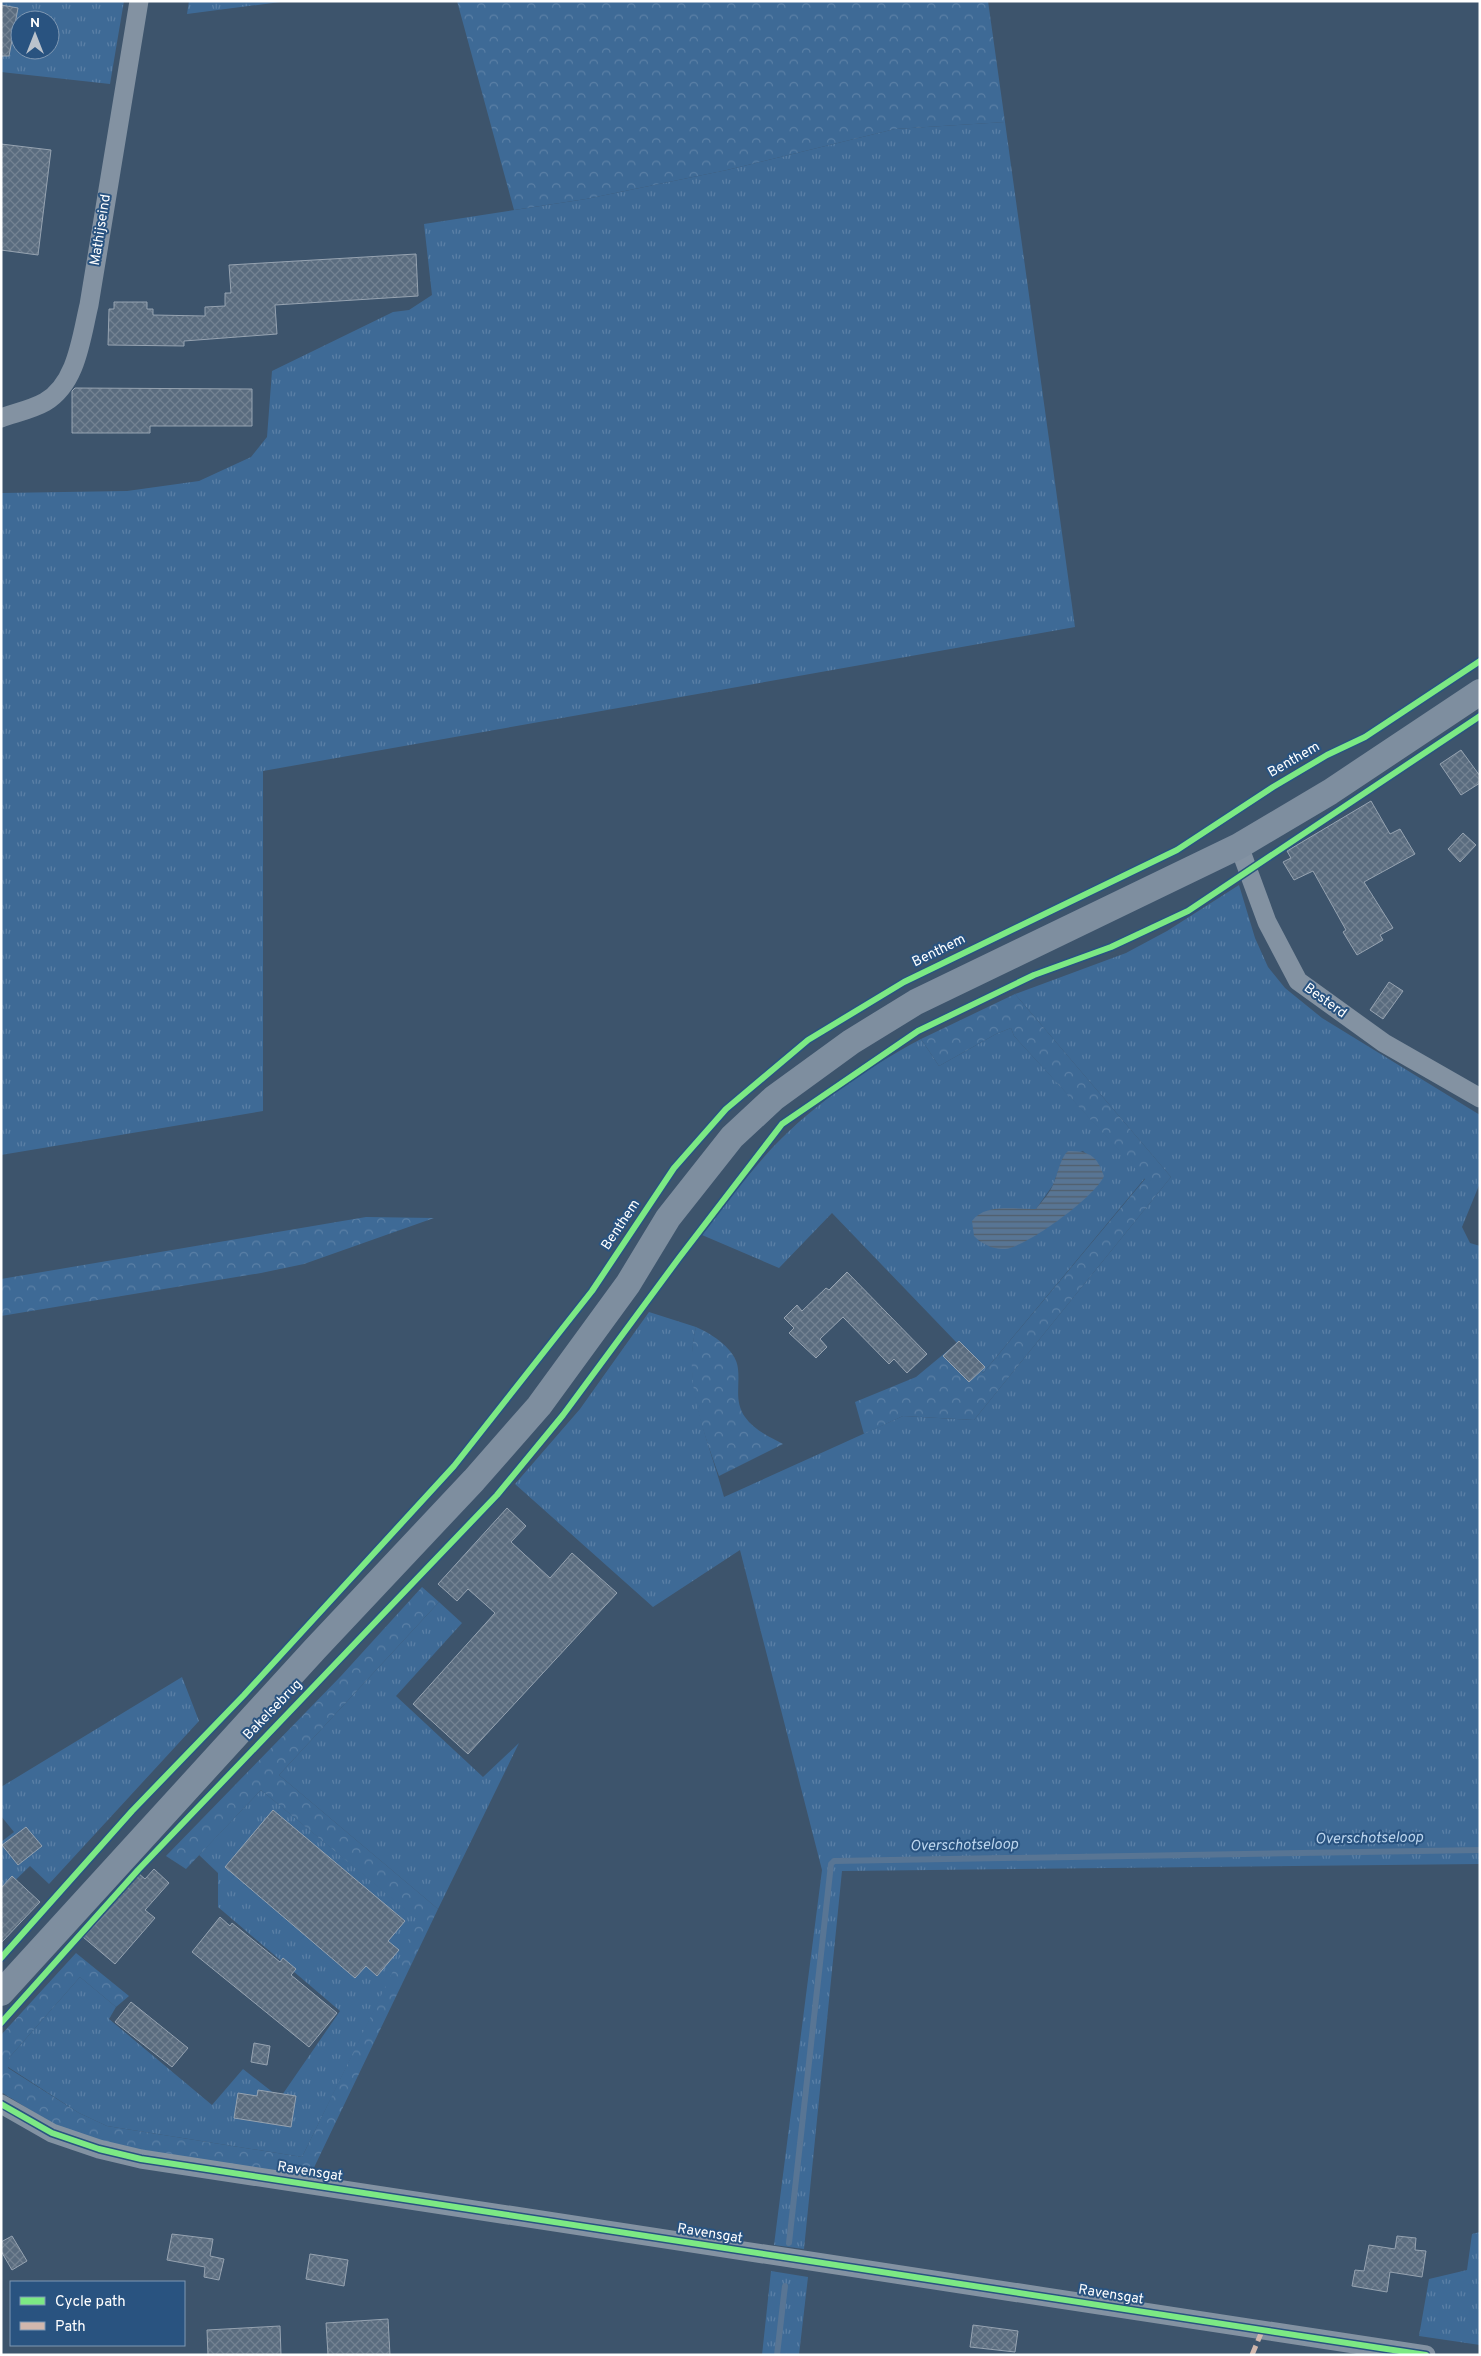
<svg xmlns="http://www.w3.org/2000/svg" width="1481" height="2356" viewBox="0 0 1481 2356" font-family="Overpass,sans-serif">
	<style>
		.grass { fill: url(#grass-tufts); fill-rule: evenodd }
		.forest { fill: url(#forest-crowns) }
		.water { fill: url(#water-rules) }
		.lines { fill: none; stroke-linecap: round; stroke-linejoin: round }
		.stream { stroke: #587594; stroke-width: 6 }
		.building { fill: url(#building-cross-hatch); stroke: #96a3b1 }
		.minor { stroke: #8392a2; stroke-width: 19 }
		.secondary { stroke: #7e8e9f; stroke-width: 26 }
		.quiet { stroke: #d1b7ad; stroke-width: 5; stroke-dasharray: 10 5; stroke-linecap: butt }
		.cycleway-casing { stroke: #295380; stroke-width: 9 }
		.cycleway { stroke: #7ce984; stroke-width: 6 }
		.labels { text-anchor: middle; dominant-baseline: central; stroke-width: 4; stroke-linejoin: round; paint-order: stroke }
		.street-label { font-size: 14px; fill: #fff; stroke: #295380 }
		.water-label { font-size: 15px; font-style: italic; fill: #bcd5ed; stroke: #295380 }
	</style>
	<defs>
		<pattern id="grass-tufts" width="24" height="20" patternUnits="userSpaceOnUse" patternTransform="scale(1.25)"><rect width="24" height="20" fill="#3e6a96"/><path d="M3 7l-1-3M5 7V3M7 7l1-3M15 17l-1-3M17 17v-4M19 17l1-3" fill="none" stroke="#5b80a6"/></pattern>
		<pattern id="forest-crowns" width="20" height="18" patternUnits="userSpaceOnUse" patternTransform="scale(1.25)"><rect width="20" height="18" fill="#3e6a96"/><path d="M2 6a3 3 0 1 1 6 0M12 15a3 3 0 1 1 6 0" fill="none" stroke="#5b80a6"/></pattern>
		<pattern id="water-rules" width="6" height="5" patternUnits="userSpaceOnUse" patternTransform="scale(1.25)"><rect width="6" height="5" fill="#587594"/><path d="M0 2.5h6" fill="none" stroke="#515e6c"/></pattern>
		<pattern id="building-cross-hatch" width="8" height="8" patternUnits="userSpaceOnUse" patternTransform="scale(1.25)"><rect width="8" height="8" fill="#5a6c7f"/><path d="M0 0l8 8M0 8l8-8" fill="none" stroke="#738292"/></pattern>
	</defs>
	<rect width="100%" height="100%" fill="#3d546c"/>
	<path class="grass" d="M1,1H124L110,84L1,72ZM20,20H50V50H20Z
		M189,1H288L187,14Z
		M1005,122L1075,627L263,771V1111L1,1155V493L127,491L199,481L251,457L267,437L272,371L393,312L409,310L432,295L424,224L586,199L727,170L895,129Z
		M1239,885L1255,938L1268,967L1285,988L1322,1018L1480,1115V1183L1462,1227L1470,1243L1480,1246V1864L842,1871L804,2249L774,2245L822,1870L740,1550L653,1607L515,1484L580,1409L649,1312L696,1327C682,1385 709,1441 724,1497L903,1416L974,1420L1171,1177L1015,994L1126,953L1167,931Z
		M1011,1028L1014,1036L1145,1178L983,1373L957,1343L832,1213L779,1268L702,1235C722,1208 742,1182 764,1157C805,1110 866,1068 921,1039L939,1066L996,1034ZM1083,1151L1085,1153L1034,1234L1019,1243L987,1245L978,1240L1001,1209H1036L1053,1185L1063,1158Z
		M439,1602L462,1623L396,1696L483,1777L519,1743L438,1909L279,1775Z
		M182,1677L199,1721L49,1884L30,1866L1,1894V1842L14,1832L1,1816V1787Z
		M261,1790L419,1920L302,2157L107,2126L79,2113L8,2067V2059L80,1977L116,2007L109,2019L212,2105L243,2069L280,2098L340,2011L218,1907V1873L199,1855Z
		M1480,2232V2345L1419,2336L1429,2279L1467,2270L1472,2234Z
		M771,2271L808,2277L799,2355H762Z"/>
	<path class="forest" d="M457,1H988L1005,122L895,129L727,170L586,199L514,210Z
		M1015,994L1171,1177L974,1420L903,1416L864,1434L855,1402L916,1377L957,1343L983,1373L1145,1179L1014,1036L1011,1028L996,1034L939,1066L921,1039Z
		M366,1217L434,1218L304,1264L261,1273L1,1316V1279Z
		M696,1327C712,1334 737,1350 738,1369C740,1386 734,1401 745,1417C754,1430 770,1437 783,1444L719,1476C702,1428 683,1378 696,1327Z
		M422,1587L439,1602L279,1775L438,1909L309,2178L146,2155L61,2129L1,2092V2035L76,1953L129,1996L116,2007L80,1977L8,2059V2068L79,2113L107,2126L302,2157L418,1920L261,1790L186,1869L166,1856L341,1676Z"/>
	<path class="water" d="M1068,1151C1090,1151 1097,1156 1104,1176C1096,1196 1027,1247 1005,1249C994,1250 982,1244 974,1236L972,1221C985,1203 1017,1209 1036,1209C1042,1201 1049,1194 1053,1185C1058,1174 1060,1158 1068,1151Z"/>
	<g class="lines">
		<path class="stream" d="M789,2243L831,1864L834,1861L1480,1850
			M777,2355L785,2286"/>
	</g>
	<path class="building" d="M1,5L18,8L9,56H1Z
		M1,144L51,150L38,255L1,250Z
		M416,254L418,296L275,305L277,334L184,341V346L108,345L109,309H114V302H147V309H153V315L205,316V307L225,306V293H231L229,265Z
		M75,388L252,389V426H150V433H72V391Z
		M1461,750L1480,776V783L1461,795L1440,764Z
		M1371,801L1390,834L1400,829L1415,854L1364,882L1393,928L1380,935L1383,940L1357,955L1343,932L1346,930L1313,871L1294,880L1283,862L1291,858L1287,851Z
		M1463,833L1476,845L1460,862L1448,849Z
		M1389,982L1403,991L1383,1019L1370,1010Z
		M847,1272L927,1354L907,1373L894,1359L889,1364L843,1317L820,1339L827,1347L816,1358L789,1333L794,1328L784,1318L797,1305L802,1311L826,1288L829,1290Z
		M959,1341L985,1367L969,1382L943,1356Z
		M507,1508L526,1526L511,1542L550,1578L572,1553L617,1593L468,1754L413,1704L495,1613L468,1589L457,1601L438,1584Z
		M273,1810L405,1921L388,1941L399,1950L377,1976L366,1966L355,1978L225,1867Z
		M26,1827L42,1846L18,1865L2,1845Z
		M154,1869L169,1883L145,1910L155,1918L115,1964L83,1937L138,1873L145,1879Z
		M12,1876L40,1902L1,1943V1888Z
		M220,1917L230,1926L232,1923L280,1962L283,1958L296,1969L291,1975L337,2013L309,2047L192,1952Z
		M131,2002L188,2048L172,2067L115,2022Z
		M254,2043L270,2046L267,2065L251,2062Z
		M258,2090L296,2096L291,2127L234,2118L238,2093L257,2096Z
		M172,2234L213,2239L210,2256L224,2259L219,2280L204,2277L205,2267L167,2260Z
		M12,2236L27,2261L12,2270L1,2251V2242Z
		M1397,2236L1416,2238L1415,2250L1426,2251L1422,2277L1390,2272L1387,2292L1352,2286L1355,2270L1364,2271L1369,2245L1395,2249Z
		M310,2254L348,2260L344,2286L306,2279Z
		M388,2319L390,2355H328L326,2323Z
		M973,2325L1018,2331L1015,2352L970,2347Z
		M280,2326L281,2355H208L207,2330Z"/>
	<g class="lines">
		<path class="minor" d="M1,418C15,413 33,409 45,402C77,383 81,338 89,305L139,1
			M1239,846L1267,922L1298,981L1384,1043L1480,1098
			M1,2104L52,2133L99,2149L141,2159L1426,2355"/>
		<path class="secondary" d="M1,1993L315,1649L474,1480L539,1406L628,1284L668,1218L732,1137L774,1098L851,1042L916,1002L1239,846L1330,792L1480,692"/>
		<path class="quiet" d="M1252,2355L1262,2331"/>
		<defs>
			<path id="cycleway" d="M1,1958L132,1811L244,1695L454,1466L592,1291L674,1168L726,1109L808,1040L904,982L1177,850L1273,787L1327,755L1365,737L1480,661
				M1,2023L138,1870L497,1495L563,1415L679,1258L782,1124L918,1031L1034,975L1111,947L1188,911L1480,716
				M1,2104L52,2133L99,2149L141,2159L1426,2355"/>
		</defs>
		<use href="#cycleway" class="cycleway-casing"/>
		<use href="#cycleway" class="cycleway"/>
	</g>
	<g class="labels">
		<g class="street-label">
			<text transform="translate(101 230) rotate(-81)">Mathijseind</text>
			<text transform="translate(1294 760) rotate(-30)">Benthem</text>
			<text transform="translate(939 951) rotate(-26)">Benthem</text>
			<text transform="translate(1325 1001) rotate(36)">Besterd</text>
			<text transform="translate(621 1225) rotate(-56)">Benthem</text>
			<text transform="translate(273 1710) rotate(-46)">Bakelsebrug</text>
			<text transform="translate(310 2172) rotate(9)">Ravensgat</text>
			<text transform="translate(710 2234) rotate(9)">Ravensgat</text>
			<text transform="translate(1111 2295) rotate(9)">Ravensgat</text>
		</g>
		<g class="water-label">
			<text transform="translate(1369 1839) rotate(-1)">Overschotseloop</text>
			<text transform="translate(964 1846) rotate(-1)">Overschotseloop</text>
		</g>
	</g>
	<rect width="1481" height="2356" fill="none" stroke="#ffffff" stroke-width="5"/>
	<rect x="10" y="2281" width="175" height="65" fill="#295380" stroke="#7f98b3"/>
	<rect x="20" y="2297" width="25" height="8" fill="#7ce984" stroke="#7f98b3"/>
	<text x="55" y="2306" font-size="15" fill="#ffffff">Cycle path</text>
	<rect x="20" y="2322" width="25" height="8" fill="#d1b7ad" stroke="#7f98b3"/>
	<text x="55" y="2331" font-size="15" fill="#ffffff">Path</text>
	<g transform="translate(35 35)"><circle r="24" fill="#295380" stroke="#7f98b3"/>
	<path d="M0-4L9 19L0 12L-9 19Z" fill="#bbc3cc"/>
	<text y="-8" font-size="14" font-weight="bold" text-anchor="middle" fill="#ffffff">N</text>
	</g>
</svg>
